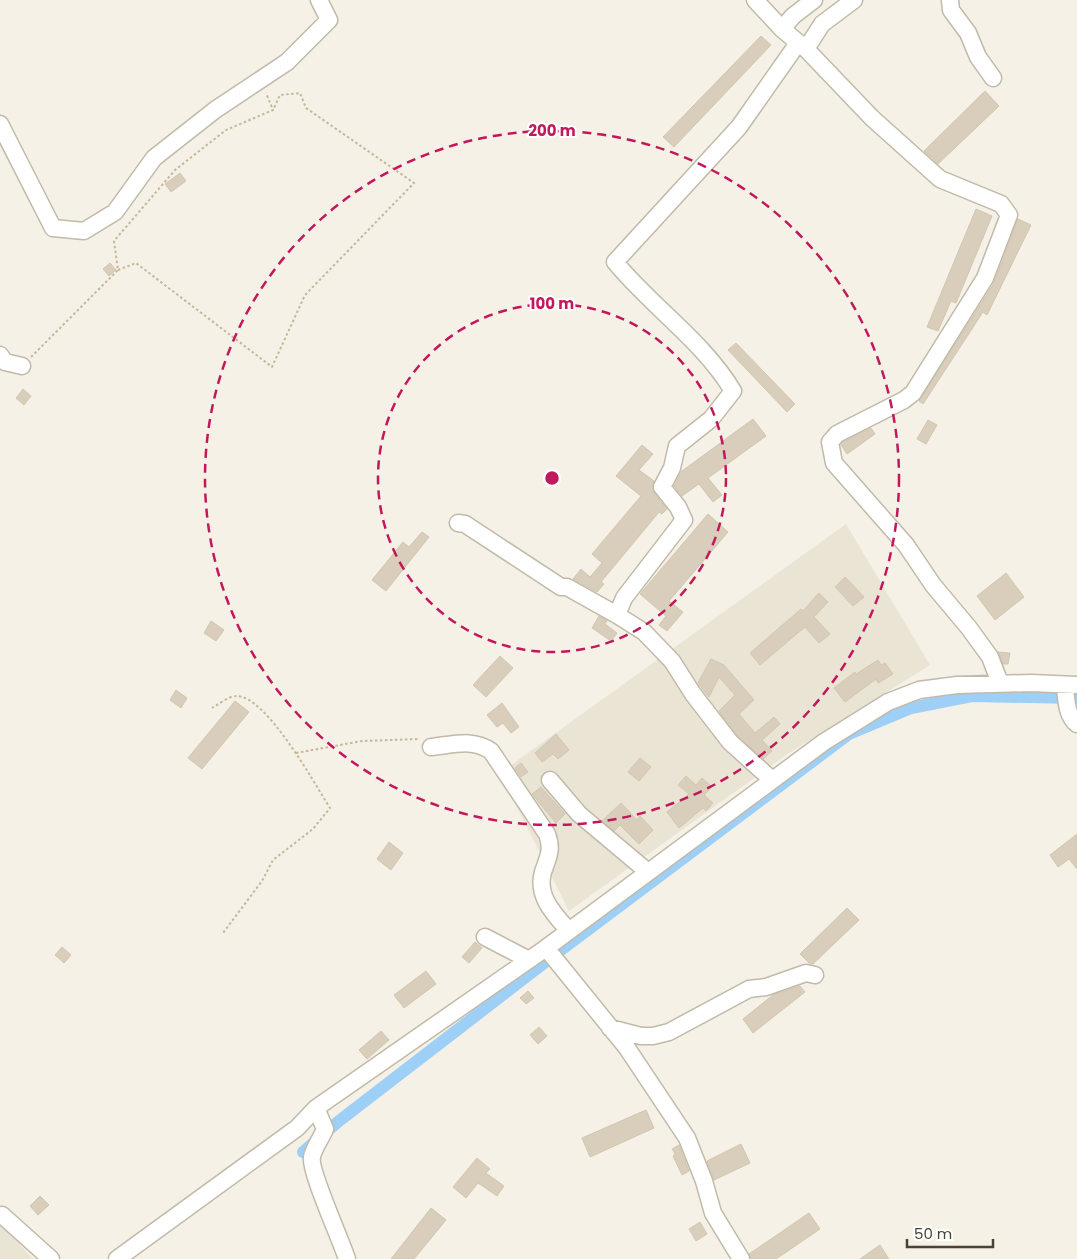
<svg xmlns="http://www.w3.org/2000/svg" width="1077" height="1259" viewBox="0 0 1077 1259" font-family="Poppins,sans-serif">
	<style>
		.residential { fill: #e9e4d4 }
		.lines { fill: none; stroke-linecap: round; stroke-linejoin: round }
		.canal { stroke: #9ecff7; stroke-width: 12 }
		.building { fill: #d8cebb; stroke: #d3c6ae }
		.minor-casing { stroke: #c1baa9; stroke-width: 19 }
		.path { stroke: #c5b798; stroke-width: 2; stroke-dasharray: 2.5 2.5; stroke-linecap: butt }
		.minor { stroke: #fff; stroke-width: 16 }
		.ring { fill: none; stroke: #c2185b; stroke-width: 2.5; stroke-dasharray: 9 6 }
		.centre { fill: #c2185b; stroke: #fff; stroke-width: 2.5 }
		.ring-label { font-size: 15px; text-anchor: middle; font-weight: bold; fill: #c2185b; stroke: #fff; stroke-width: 4; stroke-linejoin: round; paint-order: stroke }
	</style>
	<rect width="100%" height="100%" fill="#f5f1e7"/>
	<path class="residential" d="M846,524L930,665L789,753L569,911L500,773Z
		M0,1223L33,1259H0Z"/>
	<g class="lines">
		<path class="canal" d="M303,1152L339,1121L557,953L849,734L911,708L972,696L1077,698"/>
	</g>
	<path class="building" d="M761,36L771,45L674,147L663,137Z
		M985,91L999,106L938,164L924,151Z
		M180,173L186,181L171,192L165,184Z
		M976,209L992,216L956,303L951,301L938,331L927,327Z
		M1018,219L1031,225L987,315L983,312L923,404L919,401L994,283Z
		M110,263L116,270L109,276L103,269Z
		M736,343L795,404L787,412L728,350Z
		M23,389L31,396L24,405L16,398Z
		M753,419L766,436L708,478L722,495L713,502L699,484L682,496L674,486L682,471Z
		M928,420L937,425L926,444L917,439Z
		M871,428L875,434L847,454L841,445L843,442Z
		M642,445L653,454L639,470L654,481V493L667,509L662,514L659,512L601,582L604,584L597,592L573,579L581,569L590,577L602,563L592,554L641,496L616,476Z
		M708,514L728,532L669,601L683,612L667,631L659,625L666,616L640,594Z
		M422,532L429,537L386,591L372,580L403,542L409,547Z
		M1006,573L1024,597L995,620L977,596Z
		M845,577L864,597L853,606L835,587Z
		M819,593L828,602L814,617L830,634L819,643L805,627L760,665L750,653L801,609L803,611Z
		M599,616L607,621L605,624L617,633L611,641L592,628Z
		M211,621L224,630L216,641L204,633Z
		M998,652L1010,653L1008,664H1003Z
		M500,656L513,668L486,697L473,685Z
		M711,659L724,665L754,700L739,714L755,733L774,717L780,724L762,740L772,751L763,759L737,735L719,711L735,695L719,677L709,697L698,683Z
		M878,660L881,665L885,663L893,674L878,683L876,679L845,702L834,688L855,672L856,674Z
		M176,690L187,698L181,708L170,700Z
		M235,701L249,712L202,769L188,758Z
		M502,703L519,727L511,733L503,723L497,727L487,715Z
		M556,734L569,750L558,759L553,754L542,762L535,753Z
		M640,758L651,767L639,781L628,772Z
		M521,763L528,772L521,777L515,768Z
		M686,776L696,785L702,778L712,787L704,795L713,803L706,811L703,808L679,828L667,812L689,794L678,785Z
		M541,787L565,814L556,823L532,794Z
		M621,803L637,820L640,816L653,830L639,844L620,825L614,831L602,821Z
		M1077,834V869L1069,859L1058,867L1050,855Z
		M389,842L403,853L391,870L377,859Z
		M847,908L859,920L813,964L809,963L800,954Z
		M475,942L482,948L469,963L462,957Z
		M62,947L71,955L64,963L55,955Z
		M426,971L436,984L404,1008L394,995Z
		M800,986L805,992L753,1033L743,1019L773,995Z
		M528,991L534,998L526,1004L520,998Z
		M539,1027L547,1036L538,1044L530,1035Z
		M381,1031L389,1040L367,1059L359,1050Z
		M646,1110L654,1128L590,1157L582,1138Z
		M741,1144L750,1163L714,1180L707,1161Z
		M679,1145L689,1171L682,1175L673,1156L675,1154L672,1149Z
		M477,1158L490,1169L486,1173L504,1186L497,1196L478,1183L466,1198L453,1187Z
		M40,1196L49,1205L38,1215L30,1206Z
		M431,1208L446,1220L414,1259H391Z
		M809,1213L820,1229L776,1259H751L749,1254Z
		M700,1222L707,1234L696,1241L689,1229Z
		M880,1245L889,1259H860Z"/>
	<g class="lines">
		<defs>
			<path id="minor" d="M755,0L782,29L806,49
				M854,0L822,24L806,49L872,118L940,179L1001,204L1009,215L985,278L913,393L904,400L837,434L830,442L834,463L906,545L933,585L969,628L990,657L1000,683
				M950,0L951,10L968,33L978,57L993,78
				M782,29L793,16L814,0
				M0,124L53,228L84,231L115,212L154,158L215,110L287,62L329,20L319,0
				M0,355L5,362L22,366
				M458,523L465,524L561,587H567L617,615
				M1065,685C1066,697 1066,716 1077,724
				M431,747C453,745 472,738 491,751L547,834C553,850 548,857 543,872C536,896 554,914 569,931
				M771,779L730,742L693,694L672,661L644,632L617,615L624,598L684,520L678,507L662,487L672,468L677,446L711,419L733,391C703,341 652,307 615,262L739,127L798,43
				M550,780L579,814L648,872
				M485,937L529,960
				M546,948L627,1048L687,1138L704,1181L713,1213L741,1259
				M610,1028L641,1036H653L669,1032L749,989L766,987L806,973L815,975
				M316,1108L325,1129C321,1139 314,1147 312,1157C309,1170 341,1240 347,1259
				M2,1215L51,1259
				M117,1259L297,1128L316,1108L546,948L824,742L888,702L919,690L957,685L1031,683L1077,685"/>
		</defs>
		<use href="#minor" class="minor-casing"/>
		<path class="path" d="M118,270L136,263L272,367L305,295L414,183L306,108L300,93L280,95L273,110
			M31,357L118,270L114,241L175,170L226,130L273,110L266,93
			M212,708C219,704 229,696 236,696C266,695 314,783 330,808L313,829L273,860L262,881L223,933
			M296,753L362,741L420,739"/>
		<use href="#minor" class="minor"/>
	</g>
	<g class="ring">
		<circle cx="552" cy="478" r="174"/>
		<circle cx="552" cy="478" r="347"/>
	</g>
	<circle cx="552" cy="478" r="8" class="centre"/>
	<g class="ring-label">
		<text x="552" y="136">200 m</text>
		<text x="552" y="309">100 m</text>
	</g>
	<path d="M907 1239v8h86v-8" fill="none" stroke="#494235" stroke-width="2.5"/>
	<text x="914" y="1239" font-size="15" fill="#494235" stroke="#ffffff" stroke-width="4" paint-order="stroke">50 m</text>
</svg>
